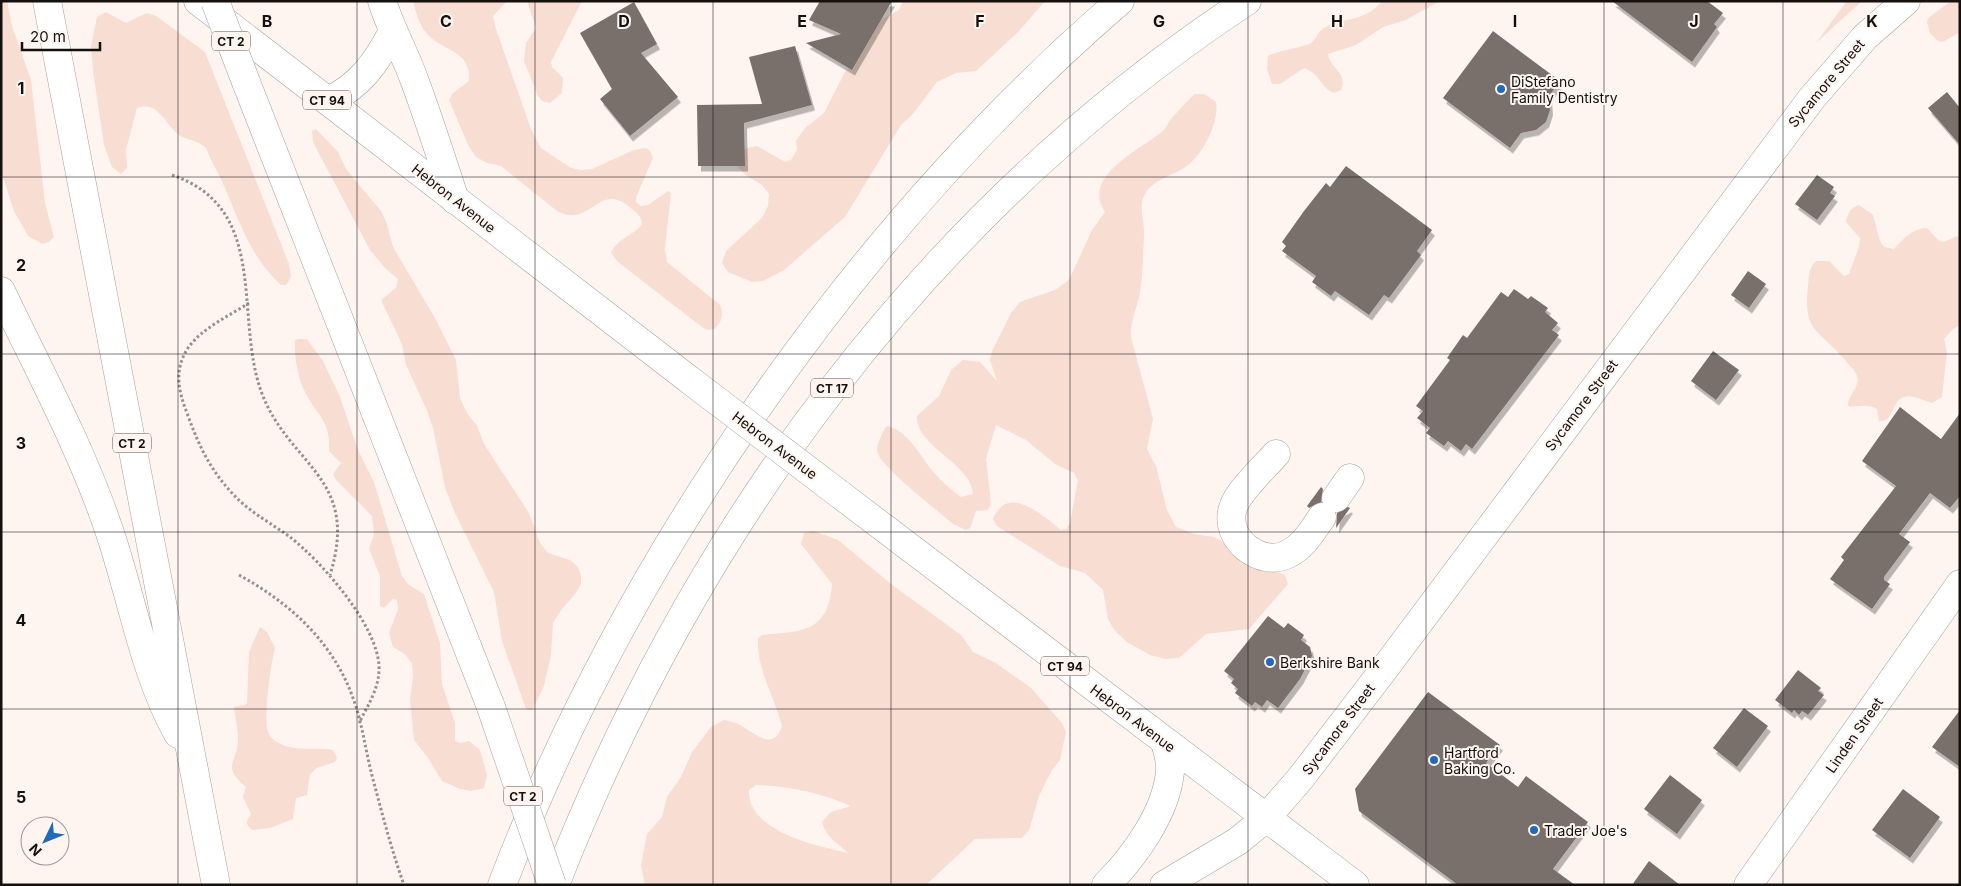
<svg xmlns="http://www.w3.org/2000/svg" width="1961" height="886" viewBox="0 0 1961 886" font-family="Inter,sans-serif">
	<style>
		.green { fill: #f7ddd2; fill-rule: evenodd }
		.building { fill: #79706c; filter: url(#shadow) }
		.lines { fill: none; stroke-linecap: round; stroke-linejoin: round }
		.minor-casing { stroke: #a99e9a; stroke-width: 29 }
		.major-casing { stroke: #a99e9a; stroke-width: 29 }
		.highway-casing { stroke: #a99e9a; stroke-width: 29 }
		.path { stroke: #968f8c; stroke-width: 3; stroke-dasharray: 2.5 2.5; stroke-linecap: butt }
		.minor { stroke: #fff; stroke-width: 28 }
		.major { stroke: #fff; stroke-width: 28 }
		.highway { stroke: #fff; stroke-width: 28 }
		.major-bridge-casing { stroke: #a99e9a; stroke-width: 29; stroke-linecap: butt }
		.highway-bridge-casing { stroke: #a99e9a; stroke-width: 29; stroke-linecap: butt }
		.major-bridge { stroke: #fff; stroke-width: 28 }
		.highway-bridge { stroke: #fff; stroke-width: 28 }
		.grid { fill: none; stroke: #14100e; stroke-width: 1; stroke-opacity: 0.55 }
		.poi-dot { fill: #1f6aba; stroke: #fef5f1; stroke-width: 2 }
		.labels { text-anchor: middle; dominant-baseline: central; stroke-width: 4; stroke-linejoin: round; paint-order: stroke }
		.shield { fill: #fef5f1; stroke: #5a5552; stroke-width: 1 }
		.shield-label { font-size: 12px; font-weight: bold; fill: #14100e }
		.poi-label { font-size: 14px; fill: #14100e; stroke: #fef5f1; text-anchor: start }
		.street-label { font-size: 14px; fill: #14100e; stroke: #fef5f1 }
		.grid-label { font-size: 16px; text-anchor: middle; font-weight: bold; fill: #14100e; stroke: #fef5f1; stroke-width: 4; stroke-linejoin: round; paint-order: stroke }
	</style>
	<defs>
		<filter id="shadow"><feDropShadow dx="3" dy="5.5" stdDeviation="0" flood-color="#0004"/></filter>
	</defs>
	<rect width="100%" height="100%" fill="#fef5f1"/>
	<path class="green" d="M1,1H7L12,26L31,80L45,203L54,237L49,242L42,244L28,236L14,211L1,171Z
		M413,1H507L493,16L495,26L531,129L541,148L571,168L581,170L592,169L634,150L646,148L650,151L653,158L636,197V202L641,206L648,205L668,191L671,193L665,249L667,262L720,305C724,315 722,321 715,329L707,330L702,327L618,262L611,253C616,240 633,235 642,225C642,217 637,213 632,209C605,185 597,211 575,215C568,216 563,214 557,211L501,166L487,163L476,157L469,147L449,100L453,93L469,81C471,51 448,53 430,37C420,28 416,13 413,1Z
		M527,1H582L551,62L552,67L563,78L562,93L550,103L542,101L538,96L524,61L526,43L536,28Z
		M903,1H1045L1019,31L976,71L956,73L937,82L913,114L901,125L845,217L784,270L763,281L752,282L728,272L722,263L726,251L762,218L768,206L769,194L762,185L747,176L736,165V156L747,148L757,146L785,162L791,160L797,150L796,141L805,128L824,113L845,72L860,55L866,28L899,10Z
		M1382,1H1440L1406,20L1383,27L1356,45L1328,54C1330,69 1348,72 1341,90L1334,93C1320,87 1320,73 1304,68L1280,84H1272L1267,69L1268,56C1281,50 1296,49 1309,44C1315,42 1317,32 1324,28C1346,16 1364,23 1382,1Z
		M1847,1H1862L1816,43L1844,5Z
		M1951,1H1960V32L1943,42L1938,41L1930,33L1927,22L1928,18Z
		M106,12L126,23L147,13L156,16L205,52L289,264L291,277L286,285H281C249,256 238,217 221,179C216,169 210,159 206,148C196,139 187,141 178,134C165,124 158,100 137,108L126,150L127,168L121,174L112,167L104,145L93,71L91,46L97,17Z
		M1195,94H1204L1216,102C1220,122 1202,157 1184,168C1173,175 1154,180 1146,192C1137,205 1145,221 1144,236C1143,255 1143,274 1140,293C1137,308 1130,322 1131,337L1153,419L1147,449L1156,466L1167,510L1176,527L1194,534L1214,537L1223,542L1241,563L1254,569L1272,570L1285,575L1288,584L1249,629L1206,634L1179,658L1165,659L1150,655L1127,642L1115,631L1108,619L1103,590L1085,573L1060,566L997,526L993,519C1008,483 1042,515 1061,530L1066,529L1070,523L1078,480L1074,473L1055,464L1026,440L996,425L986,459L991,503L988,510L976,511L970,528L966,530L953,524C938,511 884,469 878,454C875,446 882,435 885,428L888,426C911,433 921,459 937,476C944,484 953,491 961,497L973,494C972,464 914,445 917,416L939,396L951,370L963,360L980,362L997,381L990,360L992,351L1011,313L1020,302L1055,290L1069,280L1092,230L1105,212C1080,176 1142,149 1163,131C1166,128 1168,123 1171,119C1179,110 1186,102 1195,94Z
		M316,129L338,152L346,169L381,211L387,224L393,247L435,318L456,360L460,398L467,413L477,426L484,444L529,513L540,543L548,553L570,560L578,567L581,576V584L575,594L561,610L553,623L551,655L544,686L532,710L526,709L502,641L494,592L454,511L445,487L433,428L426,408L406,365L402,344L381,300L396,288L398,279L385,268L370,250L313,142L312,131Z
		M1859,205L1873,215L1880,241L1884,247L1894,249C1902,240 1913,228 1927,228L1938,240L1944,242L1960,235V325L1952,330L1944,339L1947,352L1942,397L1932,403C1924,401 1912,394 1904,397C1891,401 1894,423 1879,421L1877,409C1868,404 1860,406 1850,407L1848,405C1848,395 1861,385 1857,376C1855,370 1849,365 1845,360C1818,328 1803,333 1808,286C1809,276 1809,267 1816,261H1829L1844,276L1849,274L1859,247L1860,238L1846,222C1848,213 1850,208 1859,205Z
		M299,339H307L323,361L340,397L358,450L374,482L402,576L408,584L424,594L440,643L442,684L455,723V741L460,743L469,741L480,750L487,775L484,788L471,791L460,789L442,781L428,758L414,740L410,699L413,676L412,664L406,655L393,647L389,633L398,609L397,600L393,599L384,608L380,606V576L369,549L374,534L372,516L336,480L333,474L341,463L329,451C331,422 318,416 306,394C298,380 294,356 295,340Z
		M814,531L838,540L891,584L961,635L973,652L996,663L1031,688L1062,723L1066,732L1060,760L1052,770L1039,796L1029,830L1022,838L975,839L926,885H645L641,865L647,834L662,817L667,797L681,777L692,752L711,727L724,720C728,721 732,722 736,723C751,729 773,755 782,726C775,697 756,669 758,638L762,635C801,631 828,634 832,584L801,544L804,533ZM756,785C789,786 821,793 851,806L831,812L822,822C826,837 837,843 848,853C816,846 747,831 749,790Z
		M260,627L267,632L275,648C271,661 263,721 268,732C271,740 279,744 286,746C300,751 318,747 333,750L337,758L335,762L317,768L310,774L307,795L296,798L293,819L270,828L252,830C245,824 246,821 251,814L243,797L246,787C220,765 238,765 238,738C238,728 235,717 234,707L245,705L247,703L249,652Z"/>
	<path class="building" d="M820,1H892L852,70L806,43L841,34L809,20Z
		M1612,1H1707L1723,13L1714,24L1717,27L1692,62Z
		M634,2L657,44L641,53L678,97L630,136L600,99L612,89L580,33Z
		M1493,31L1560,81L1549,96L1550,110L1546,122L1536,130L1521,133L1510,148L1443,98Z
		M795,46L812,105L744,123L745,166H698L697,105L762,104L749,57Z
		M1947,92L1960,108V145L1928,108Z
		M1346,166L1432,230L1417,251L1421,255L1389,298L1384,295L1369,315L1335,291L1331,296L1312,282L1316,276L1282,251L1286,246L1282,242L1304,211L1326,183L1330,187Z
		M1817,175L1834,187L1830,193L1835,196L1817,220L1795,204Z
		M1748,271L1766,284L1749,308L1731,295Z
		M1514,289L1528,299L1531,296L1548,308L1545,312L1558,323L1552,330L1559,335L1472,449L1466,444L1461,451L1448,441L1444,446L1426,433L1430,428L1417,418L1423,411L1416,406L1450,360L1447,358L1463,335L1467,338L1501,292L1508,297Z
		M1713,351L1739,370L1716,400L1691,381Z
		M1900,407L1941,439L1960,413V496L1950,508L1930,493L1899,534L1910,542L1884,577V580L1890,584L1872,609L1830,579L1844,560L1841,557L1896,486L1862,461Z
		M1321,487L1323,489L1321,502L1309,508L1307,506Z
		M1348,507L1350,508L1336,528L1337,513Z
		M1268,616L1284,628L1288,623L1304,635L1301,640L1310,647L1312,656L1300,679L1278,708L1267,700L1262,707L1255,702L1252,706L1235,693L1238,689L1231,683L1234,679L1224,671Z
		M1798,670L1821,688L1818,691L1824,695L1808,715L1802,711L1799,715L1794,710L1792,713L1775,700Z
		M1428,692L1500,745L1486,763L1518,787L1526,776L1588,822L1553,869L1575,885H1458L1359,811L1355,789Z
		M1744,708L1768,726L1737,767L1713,748Z
		M1960,710V767L1932,747Z
		M1670,775L1702,800L1677,834L1644,809Z
		M1903,789L1940,817L1910,858L1872,830Z
		M1649,861L1680,885H1632Z"/>
	<g class="lines">
		<defs>
			<path id="minor" d="M1276,454C1264,468 1238,491 1233,508C1223,539 1261,568 1288,554C1304,546 1312,531 1322,517
				M1336,498L1350,478
				M1266,818L1300,779L1382,672L1812,98L1865,37L1906,1
				M1748,885L1960,584"/>
			<path id="major" d="M198,1L691,381
				M838,493L1355,885"/>
			<path id="highway" d="M47,1L216,885
				M382,1C391,29 404,52 414,79C429,119 442,160 455,200
				M246,82L491,707
				M328,101C360,86 376,63 392,33
				M1,291C38,369 81,447 109,530C132,597 143,671 178,734
				M502,885C627,558 855,230 1120,1
				M555,885C695,528 925,213 1247,1
				M1106,885C1134,857 1166,813 1170,772C1171,762 1168,752 1165,742
				M1164,885L1238,841L1266,818"/>
		</defs>
		<use href="#minor" class="minor-casing"/>
		<use href="#major" class="major-casing"/>
		<use href="#highway" class="highway-casing"/>
		<path class="path" d="M172,175C270,208 234,315 261,391C288,466 361,476 330,575
			M249,303C229,316 202,328 188,348C174,369 178,390 187,413C198,444 210,470 233,494C249,512 271,523 290,537C322,562 377,625 379,666C380,687 368,705 359,723
			M239,575C290,603 333,642 353,698C363,725 366,755 374,783C383,817 392,851 404,885"/>
		<use href="#minor" class="minor"/>
		<use href="#major" class="major"/>
		<use href="#highway" class="highway"/>
		<defs>
			<path id="major-bridge" d="M691,381L838,493"/>
			<path id="highway-bridge" d="M215,1L246,82
				M491,707L552,885"/>
		</defs>
		<use href="#major-bridge" class="major-bridge-casing"/>
		<use href="#highway-bridge" class="highway-bridge-casing"/>
		<use href="#major-bridge" class="major-bridge"/>
		<use href="#highway-bridge" class="highway-bridge"/>
	</g>
	<path class="grid" d="M178,1V885M357,1V885M535,1V885M713,1V885M891,1V885M1070,1V885M1248,1V885M1426,1V885M1604,1V885M1783,1V885M1,177H1960M1,354H1960M1,532H1960M1,709H1960"/>
	<g class="poi-dot">
		<circle cx="1501" cy="89" r="5"/>
		<circle cx="1270" cy="662" r="5"/>
		<circle cx="1434" cy="760" r="5"/>
		<circle cx="1534" cy="830" r="5"/>
	</g>
	<g class="labels">
		<g class="shield">
			<rect x="212" y="31.5" width="38" height="19" rx="4"/>
			<rect x="303" y="90.5" width="48" height="19" rx="4"/>
			<rect x="811" y="378.5" width="42" height="19" rx="4"/>
			<rect x="113" y="433.5" width="38" height="19" rx="4"/>
			<rect x="1041" y="656.5" width="48" height="19" rx="4"/>
			<rect x="504" y="786.5" width="38" height="19" rx="4"/>
		</g>
		<g class="shield-label">
			<text x="231" y="41">CT 2</text>
			<text x="327" y="100">CT 94</text>
			<text x="832" y="388">CT 17</text>
			<text x="132" y="443">CT 2</text>
			<text x="1065" y="666">CT 94</text>
			<text x="523" y="796">CT 2</text>
		</g>
		<g class="poi-label">
			<text x="1511" y="81">DiStefano<tspan x="1511" dy="16">Family Dentistry</tspan></text>
			<text x="1280" y="662">Berkshire Bank</text>
			<text x="1444" y="752">Hartford<tspan x="1444" dy="16">Baking Co.</tspan></text>
			<text x="1544" y="830">Trader Joe's</text>
		</g>
		<g class="street-label">
			<text transform="translate(1826 83) rotate(-50)">Sycamore Street</text>
			<text transform="translate(454 198) rotate(38)">Hebron Avenue</text>
			<text transform="translate(1581 405) rotate(-53)">Sycamore Street</text>
			<text transform="translate(775 445) rotate(37)">Hebron Avenue</text>
			<text transform="translate(1133 718) rotate(37)">Hebron Avenue</text>
			<text transform="translate(1338 729) rotate(-53)">Sycamore Street</text>
			<text transform="translate(1854 735) rotate(-55)">Linden Street</text>
		</g>
	</g>
	<g class="grid-label">
		<text x="267" y="27">B</text>
		<text x="446" y="27">C</text>
		<text x="624" y="27">D</text>
		<text x="802" y="27">E</text>
		<text x="980" y="27">F</text>
		<text x="1159" y="27">G</text>
		<text x="1337" y="27">H</text>
		<text x="1515" y="27">I</text>
		<text x="1694" y="27">J</text>
		<text x="1872" y="27">K</text>
		<text x="21" y="94">1</text>
		<text x="21" y="271">2</text>
		<text x="21" y="449">3</text>
		<text x="21" y="626">4</text>
		<text x="21" y="803">5</text>
	</g>
	<rect width="1961" height="886" fill="none" stroke="#14100e" stroke-width="5"/>
	<g transform="translate(45 841) rotate(227)"><circle r="24" fill="#fef5f1" stroke="#a09996"/>
	<path d="M0-4L9 19L0 12L-9 19Z" fill="#1f6aba"/>
	<text y="-8" font-size="14" font-weight="bold" text-anchor="middle" fill="#14100e">N</text>
	</g>
	<path d="M22 42v8h78v-8" fill="none" stroke="#14100e" stroke-width="2.5"/>
	<text x="30" y="42" font-size="15" fill="#14100e" stroke="#fef5f1" stroke-width="4" paint-order="stroke">20 m</text>
</svg>
